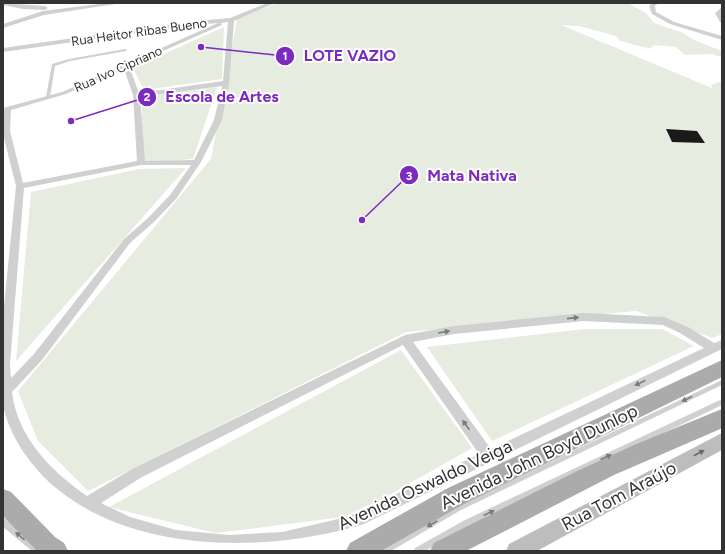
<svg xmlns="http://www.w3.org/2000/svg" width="725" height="554" viewBox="0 0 725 554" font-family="Figtree,sans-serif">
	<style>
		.green { fill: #e6ecdf }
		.building { fill: #1a1a1a }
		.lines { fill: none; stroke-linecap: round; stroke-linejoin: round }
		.lane { fill: #d0d0d0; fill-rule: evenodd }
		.street { fill: #d0d0d0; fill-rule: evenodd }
		.secondary { fill: #bdbdbd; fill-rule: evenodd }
		.primary { fill: #ababab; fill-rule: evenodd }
		.oneway { fill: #7a7a7a }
		.oneway2 { fill: #6a6a6a }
		.labels { text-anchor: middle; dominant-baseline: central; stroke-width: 4; stroke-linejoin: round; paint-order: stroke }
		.far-street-label { font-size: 13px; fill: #333; stroke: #fff }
		.near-street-label { font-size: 18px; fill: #333; stroke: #fff }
		.leader { fill: none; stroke: #7b2cbf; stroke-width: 1.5 }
		.callout-dot { fill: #7b2cbf; stroke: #fff; stroke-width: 1.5 }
		.mark-label { font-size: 12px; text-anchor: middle; font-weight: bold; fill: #fff }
		.callout-label { font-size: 16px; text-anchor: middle; font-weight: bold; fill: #7b2cbf; stroke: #fff; stroke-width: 4; stroke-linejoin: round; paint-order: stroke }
	</style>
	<rect width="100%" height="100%" fill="#fff"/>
	<path class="green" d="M278,3H631V5L646,13L654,23L683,33L694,40L722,51V57L711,54L685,55L676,47L654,45L651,48C645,49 628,42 620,41L616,36L579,26L561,25L712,88L711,85L722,81V334L713,338L636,311L406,332L88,491L38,441L18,391L211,159L237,19Z
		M224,27L222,79L144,90L133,68Z
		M217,87L193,159L141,163L142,97Z
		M186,168L16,361L31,192L139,169Z
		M585,329H662L694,346L492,441L427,347Z
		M401,350L472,448L382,499L343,517L215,533L109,507Z"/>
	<path class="building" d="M666,129L697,131L705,143L672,142Z"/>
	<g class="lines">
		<path class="lane" d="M125,49L127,50L126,51L70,61L55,66L50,97L48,98L46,97L52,64L69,59Z
			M722,380V385L461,510L391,551H380L381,548L457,506Z
			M722,399V405L471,526L425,551H414L415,548L465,520Z
			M3,518L6,519L41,548L42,551H32L3,527Z"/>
		<path class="street" d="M3,3L45,6L48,8L45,10L23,9L3,5Z
			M107,3H122L44,15L3,28V24L43,11Z
			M267,3H275L234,21L229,83L222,120L201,162L176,199L154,222L130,243L42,360L12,392C17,437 52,472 87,496L132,469L405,335L454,326L584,313L664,317L688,327L714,343L722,340V349L364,524C266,554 129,554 50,483C28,462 10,436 3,406V316L16,186L3,134V108L62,92L218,23L187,26L3,52V48L187,22L230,18ZM228,22L223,81L139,93L129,66L222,25L221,23ZM124,69L133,95L137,161L23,183L10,131L11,110L66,94ZM222,86L214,120L194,160L145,161L140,97ZM141,165H191L170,195L148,218L124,239L34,354L11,378L10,364L24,188ZM584,321L663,325L680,333L704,348L491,449L413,342L454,334ZM403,345L479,454L357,513L334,520L282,532L229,535L176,530L130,517L101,503L142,477Z
			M652,3H658L655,6L656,12L674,22L722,36V40L670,24L652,14L649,6Z
			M722,7V23L720,22L715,13Z"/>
		<path class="secondary" d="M722,433V450L537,551H506L509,544Z"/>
		<path class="primary" d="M722,360V377L464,504L381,551H346L350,543L448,488Z
			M722,409V428L718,430L614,475L466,551H430L434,543L575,472L634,445Z
			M3,489L11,492L55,537L64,543L68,551H37L3,516Z"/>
	</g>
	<defs><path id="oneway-solid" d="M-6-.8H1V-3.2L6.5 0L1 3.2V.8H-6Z"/></defs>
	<g class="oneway">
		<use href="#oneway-solid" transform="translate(573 318) rotate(-6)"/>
		<use href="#oneway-solid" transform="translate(444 332) rotate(-10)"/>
		<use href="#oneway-solid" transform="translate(640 383) rotate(154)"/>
		<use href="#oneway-solid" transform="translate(687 399) rotate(154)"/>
		<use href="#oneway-solid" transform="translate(466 425) rotate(-125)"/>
		<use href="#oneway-solid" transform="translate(606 457) rotate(-25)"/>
		<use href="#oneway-solid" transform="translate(489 513) rotate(-25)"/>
		<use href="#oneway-solid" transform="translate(432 524) rotate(150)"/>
		<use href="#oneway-solid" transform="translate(20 536) rotate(-140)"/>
	</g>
	<use class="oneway2" href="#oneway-solid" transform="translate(699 453) rotate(-28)"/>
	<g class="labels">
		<g class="far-street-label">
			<text transform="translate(139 32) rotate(-8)">Rua Heitor Ribas Bueno</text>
			<text transform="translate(118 69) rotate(-24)">Rua Ivo Cipriano</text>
		</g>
		<g class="near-street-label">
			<text transform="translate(539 457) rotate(-26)">Avenida John Boyd Dunlop</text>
			<text transform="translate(425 485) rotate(-25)">Avenida Oswaldo Veiga</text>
			<text transform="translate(619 496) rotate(-28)">Rua Tom Araújo</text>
		</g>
	</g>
	<path class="leader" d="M201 47L285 56M71 121L147 97M362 220L409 175"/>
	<g class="callout-dot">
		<circle cx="201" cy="47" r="4"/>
		<circle cx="71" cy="121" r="4"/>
		<circle cx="362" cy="220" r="4"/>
		<circle cx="285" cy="56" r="10"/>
		<circle cx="147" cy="97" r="10"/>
		<circle cx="409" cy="175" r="10"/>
	</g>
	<g class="mark-label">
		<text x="285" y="60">1</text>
		<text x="147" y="101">2</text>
		<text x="409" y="180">3</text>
	</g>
	<g class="callout-label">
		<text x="350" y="61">LOTE VAZIO</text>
		<text x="222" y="102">Escola de Artes</text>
		<text x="472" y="181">Mata Nativa</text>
	</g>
	<rect width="725" height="554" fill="none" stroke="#333333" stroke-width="8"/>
</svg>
